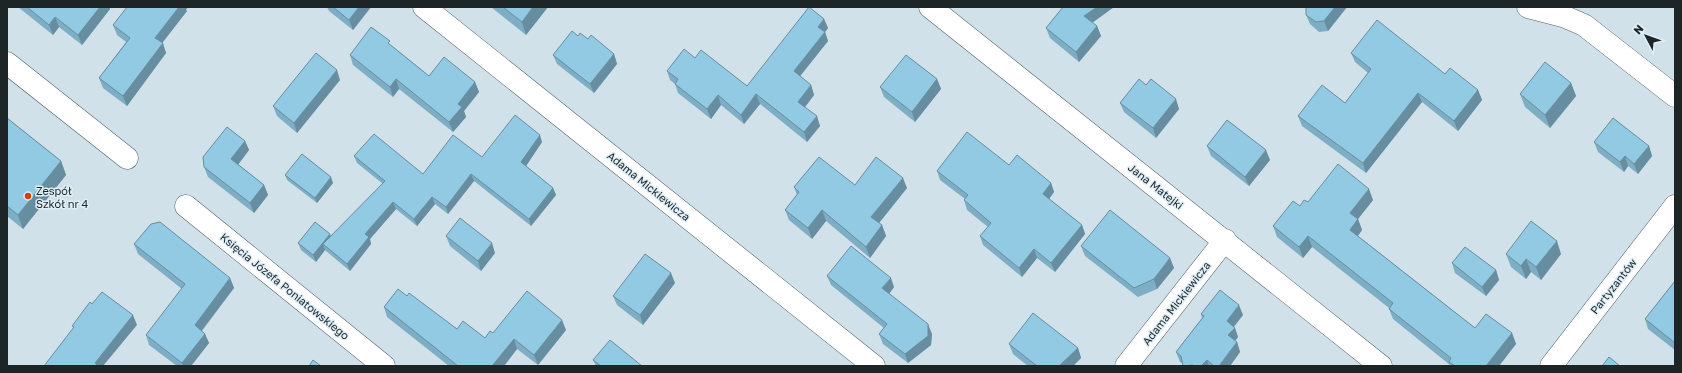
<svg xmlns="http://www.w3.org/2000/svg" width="1682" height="373" viewBox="0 0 1682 373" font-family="'Golos Text',sans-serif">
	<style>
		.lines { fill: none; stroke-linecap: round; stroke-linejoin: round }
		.minor-casing { stroke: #536168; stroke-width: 23 }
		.minor { stroke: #fff; stroke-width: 22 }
		.wall { fill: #7eaec4 }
		.shaded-wall { fill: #668da0 }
		.building { fill: #92cae4; stroke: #668da0 }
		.poi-dot { fill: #cb4410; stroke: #deeff7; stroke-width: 1.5 }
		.labels { text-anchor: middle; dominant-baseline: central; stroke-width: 3; stroke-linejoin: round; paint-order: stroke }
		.street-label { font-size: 11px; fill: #1e2527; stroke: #deeff7 }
		.poi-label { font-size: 11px; fill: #1e2527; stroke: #deeff7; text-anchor: start }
	</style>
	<rect width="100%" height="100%" fill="#d1e1e9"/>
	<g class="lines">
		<defs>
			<path id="minor" d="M424,7L874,366
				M930,7L1381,366
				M1528,7L1563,16L1584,25L1675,96
				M7,63L127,158
				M186,206L384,366
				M1126,366L1225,240
				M1551,366L1675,206"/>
		</defs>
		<use href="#minor" class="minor-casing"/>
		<use href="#minor" class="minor"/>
	</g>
	<path class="wall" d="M18,7H109L110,9L82,45L59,27L53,35Z
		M327,7H371L353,30L329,11Z
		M491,7H548L526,35Z
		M1063,7H1114L1092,22L1097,26L1101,36L1079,62L1050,38L1046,28Z
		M1306,7H1347L1328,31L1319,32L1310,24L1306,15Z
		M186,10L187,11L162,43L166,53L127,106L103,88L99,78L126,42L117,35L113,25Z
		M824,19L828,28L825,32L828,41L800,76L811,85L814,95L805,107L820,126L807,142L760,104L744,124L721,105L711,119L678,93L675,84L670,80L667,71L695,58L747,86Z
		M578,36L588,39L614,54L617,64L594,93L557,64L553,55Z
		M392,46L429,76L475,82L479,92L464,111L466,117L453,132L399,89L393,97L353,65L350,55Z
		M1351,53L1445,74L1478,90L1482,100L1458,131L1422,102L1366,173L1302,126L1298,116L1345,103L1368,73L1355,62Z
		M937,79L941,89L915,122L884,97L880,87Z
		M340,80L297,133L277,116L273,106Z
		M1571,83L1576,96L1550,128L1525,107L1520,94Z
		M1146,85L1179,109L1156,138L1124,112L1120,103Z
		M7,118L61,161L66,175L23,229L7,216Z
		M245,141L249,150L238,164L264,185L268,195L254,213L208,177L204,167Z
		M542,142L526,166L553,188L556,195L531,226L474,181L448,214L435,204L417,226L396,209L370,239L371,244L350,271L326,251L325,250L316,262L301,250L298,243L331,236L383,184L357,163L354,156L423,174L482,157Z
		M1594,142L1649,146L1652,156L1638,174L1628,166L1624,172L1598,152Z
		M1207,146L1270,160L1249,186L1211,156Z
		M1009,165L1051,183L1054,192L1049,199L1082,225L1085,234L1055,272L1037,258L1022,277L983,245L980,236L988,227L967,210L964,200L965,199L940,180L937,171Z
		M285,175L333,183L317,203L287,180Z
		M794,187L907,188L879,223L882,225L886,236L870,258L826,221L812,239L789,220L785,210L797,195Z
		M1373,200L1358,219L1362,230L1358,236L1475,328L1512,333L1516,344L1499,366H1450V365L1393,319L1389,309V308L1312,247L1303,258L1277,237L1273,226L1300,206L1308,202Z
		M446,236L495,253L481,271L450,246Z
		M134,244L230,278L234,288L202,331L205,334L209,343L191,366H177L149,345L146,335L182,289L138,254Z
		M1081,246L1170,258L1174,268L1157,289L1138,297L1085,256Z
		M1506,254H1561L1541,280L1531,272L1526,279L1511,267Z
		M1452,263L1496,270L1499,280L1486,296L1455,273Z
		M827,276L894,287L889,294L932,334L931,345L908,363L883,344L879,334L884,328L831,285Z
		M1675,281V350L1648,329L1645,319Z
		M675,283L643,325L617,305L613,296Z
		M407,296L457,329L485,338L493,333L566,330L538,365L517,349L504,366H449L387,317L384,307Z
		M1201,314L1243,315L1234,327L1235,328L1238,337L1235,341L1237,342L1240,352L1230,366H1183L1182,363L1180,362L1176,352L1202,318Z
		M1009,344L1078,348L1081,358L1073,366H1028L1013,354Z
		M593,360L642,366H596Z"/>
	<path class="shaded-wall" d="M100,7H109L110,9L82,45L78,35Z
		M179,7H188L186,10L187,11L159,47L155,38Z
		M359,7H371L353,30L349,20Z
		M533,7H548L526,35L522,22Z
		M1097,7H1114L1088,26L1084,16Z
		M1335,7H1347L1328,31L1324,21Z
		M55,17L59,27L53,35L49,25Z
		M824,19L828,28L825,32L828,41L797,80L794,71L818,27Z
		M1097,26L1101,36L1079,62L1076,52Z
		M163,43L166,53L127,106L123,96Z
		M614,54L617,64L594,93L590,84Z
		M337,70L340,80L297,133L294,123Z
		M396,79L399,89L393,97L390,87Z
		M937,79L941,89L915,122L912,112Z
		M475,82L479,92L464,111L466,117L453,132L449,122L458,104Z
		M1571,83L1576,96L1550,128L1545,115Z
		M811,85L814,95L802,111L798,102Z
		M1478,90L1482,100L1458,131L1454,121Z
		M1418,93L1422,102L1366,173L1363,163Z
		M756,94L760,104L744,124L741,115Z
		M718,95L721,105L711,119L707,109Z
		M1176,99L1179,109L1156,138L1153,128Z
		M817,116L820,126L807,142L804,132Z
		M540,135L542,142L524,169L521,162Z
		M245,141L249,150L235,169L231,159Z
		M1649,146L1652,156L1638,174L1634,164Z
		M1266,150L1270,160L1249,186L1245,177Z
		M1625,156L1628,166L1624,172L1620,162Z
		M61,161L66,175L23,229L18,215Z
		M471,174L474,181L448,214L446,207Z
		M331,177L333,183L317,203L315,198Z
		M903,178L907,188L875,228L871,217Z
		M1051,183L1054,192L1046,203L1043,194Z
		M264,185L268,195L254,213L250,203Z
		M553,188L556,195L531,226L529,219Z
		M1369,189L1373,200L1354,224L1350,213Z
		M432,197L435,204L417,226L414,219Z
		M393,202L396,209L370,239L371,244L350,271L347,264L365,234Z
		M822,210L826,221L812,239L808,228Z
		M1358,219L1362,230L1354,241L1350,230Z
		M882,225L886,236L870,258L866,247Z
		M1082,225L1085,234L1055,272L1051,263Z
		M330,234L333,241L323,244L325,250L316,262L313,255Z
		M1308,236L1312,247L1303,258L1299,247Z
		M1557,241L1561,254L1541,280L1536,267Z
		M492,243L495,253L481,271L478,261Z
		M1034,249L1037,258L1022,277L1019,268Z
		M1170,258L1174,268L1157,289L1154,279Z
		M1526,259L1531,272L1526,279L1521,266Z
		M1496,270L1499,280L1486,296L1482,287Z
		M671,273L675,283L643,325L640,315Z
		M230,278L234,288L198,335L195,325Z
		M891,278L894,287L886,298L882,288Z
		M1239,305L1243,315L1230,331L1227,321Z
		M133,315L137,325L103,366H95V363Z
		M562,320L566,330L538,365L534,355Z
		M928,324L932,334L931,345L908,363L905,354Z
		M1235,328L1238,337L1232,345L1228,335Z
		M1512,333L1516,344L1499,366H1486Z
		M205,334L209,343L191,366H183L182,363Z
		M514,339L517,349L504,366H492Z
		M1237,342L1240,352L1230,366H1219Z
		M1078,348L1081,358L1073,366H1059Z
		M1207,360L1209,366H1201Z"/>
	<path class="building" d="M27,7H100L78,35L55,17L49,25Z
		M127,7H179L155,38L163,43L123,96L99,78L130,38L113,25Z
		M333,7H359L349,20Z
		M503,7H533L522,22Z
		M809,7L824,19L818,27L825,32L794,71L811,85L798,102L817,116L804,132L756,94L741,115L718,95L707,109L675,84L678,79L667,71L684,49L695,58L701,50L747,86Z
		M1063,7H1097L1084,16L1097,26L1076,52L1046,28Z
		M1306,7H1335L1324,21L1316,22L1306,15Z
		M1377,20L1445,74L1450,68L1478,90L1454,121L1418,93L1363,163L1298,116L1322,85L1345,103L1371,69L1351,53Z
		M371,27L390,41L388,43L429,76L444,57L475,82L458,104L462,107L449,122L396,79L390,87L350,55Z
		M572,31L578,36L580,33L588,39L591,35L614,54L590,84L553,55Z
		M316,53L337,70L294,123L273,106Z
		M906,55L937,79L912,112L880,87Z
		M1545,62L1571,83L1545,115L1520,94Z
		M1139,79L1146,85L1151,79L1176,99L1153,128L1120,103Z
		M515,115L540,135L521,162L553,188L529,219L471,174L446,207L432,197L414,219L393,202L365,234L369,237L347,264L323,244L385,181L354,156L374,134L423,174L453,135L482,157Z
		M7,118L61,161L18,215L7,206Z
		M1613,118L1649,146L1634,164L1625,156L1620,162L1594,142Z
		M1227,120L1266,150L1245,177L1207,146Z
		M227,127L245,141L231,159L264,185L250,203L204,167L203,157Z
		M967,132L1009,165L1017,155L1051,183L1043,194L1082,225L1051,263L1034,249L1019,268L980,236L991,223L964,200L968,195L937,171Z
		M302,154L331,177L315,198L285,175Z
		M819,157L855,185L876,157L903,178L871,217L882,225L866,247L822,210L808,228L785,210L799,192L794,187Z
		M1338,164L1369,189L1350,213L1358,219L1350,230L1475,328L1486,314L1512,333L1486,366H1455L1449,362L1451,358L1389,309L1393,303L1308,236L1299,247L1273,226L1293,201L1300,206L1304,200L1308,202Z
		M1110,210L1170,258L1154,279L1134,288L1081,246Z
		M460,218L492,243L478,261L446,236Z
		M1531,221L1557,241L1536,267L1526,259L1521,266L1506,254Z
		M160,222L230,278L195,325L205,334L182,363L146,335L185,284L134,244L151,224Z
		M315,222L330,234L313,255L298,243Z
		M851,246L891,278L882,288L928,324V336L905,354L879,334L887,324L827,276Z
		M1465,247L1496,270L1482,287L1452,263Z
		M645,254L671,273L640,315L613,296Z
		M1675,281V343L1645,319Z
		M398,289L407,296L409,293L457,329L463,321L485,338L490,331L493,333L527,291L562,320L534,355L514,339L492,366H458L384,307Z
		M1220,290L1239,305L1227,321L1235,328L1228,335L1237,342L1219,366H1214L1207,360L1201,366H1194L1193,365L1183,366L1181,356L1176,352L1204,316L1201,314Z
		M102,292L133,315L95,363L98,366H44L74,327L72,326L90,302L92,304Z
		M1033,313L1078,348L1059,366H1037L1009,344Z
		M610,340L642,366H601L593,360Z
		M1609,357L1620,366H1602Z
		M313,360L321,366H309Z"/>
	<circle class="poi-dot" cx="28" cy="196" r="4"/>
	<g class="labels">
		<g class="street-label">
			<text transform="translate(649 186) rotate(39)">Adama Mickiewicza</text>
			<text transform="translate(1156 186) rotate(38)">Jana Matejki</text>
			<text transform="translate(285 286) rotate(39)">Księcia Józefa Poniatowskiego</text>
			<text transform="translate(1613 286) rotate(-52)">Partyzantów</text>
			<text transform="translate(1176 303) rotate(-52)">Adama Mickiewicza</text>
		</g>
		<g class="poi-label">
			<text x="36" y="190">Zespół<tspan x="36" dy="13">Szkół nr 4</tspan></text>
		</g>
	</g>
	<rect width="1682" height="373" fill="none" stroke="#1e2527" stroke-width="16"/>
	<g transform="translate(1646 36) rotate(311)" stroke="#deeff7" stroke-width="3" paint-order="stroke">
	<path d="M0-3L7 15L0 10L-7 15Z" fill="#1e2527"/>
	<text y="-6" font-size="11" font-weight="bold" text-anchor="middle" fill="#1e2527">N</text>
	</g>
</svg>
